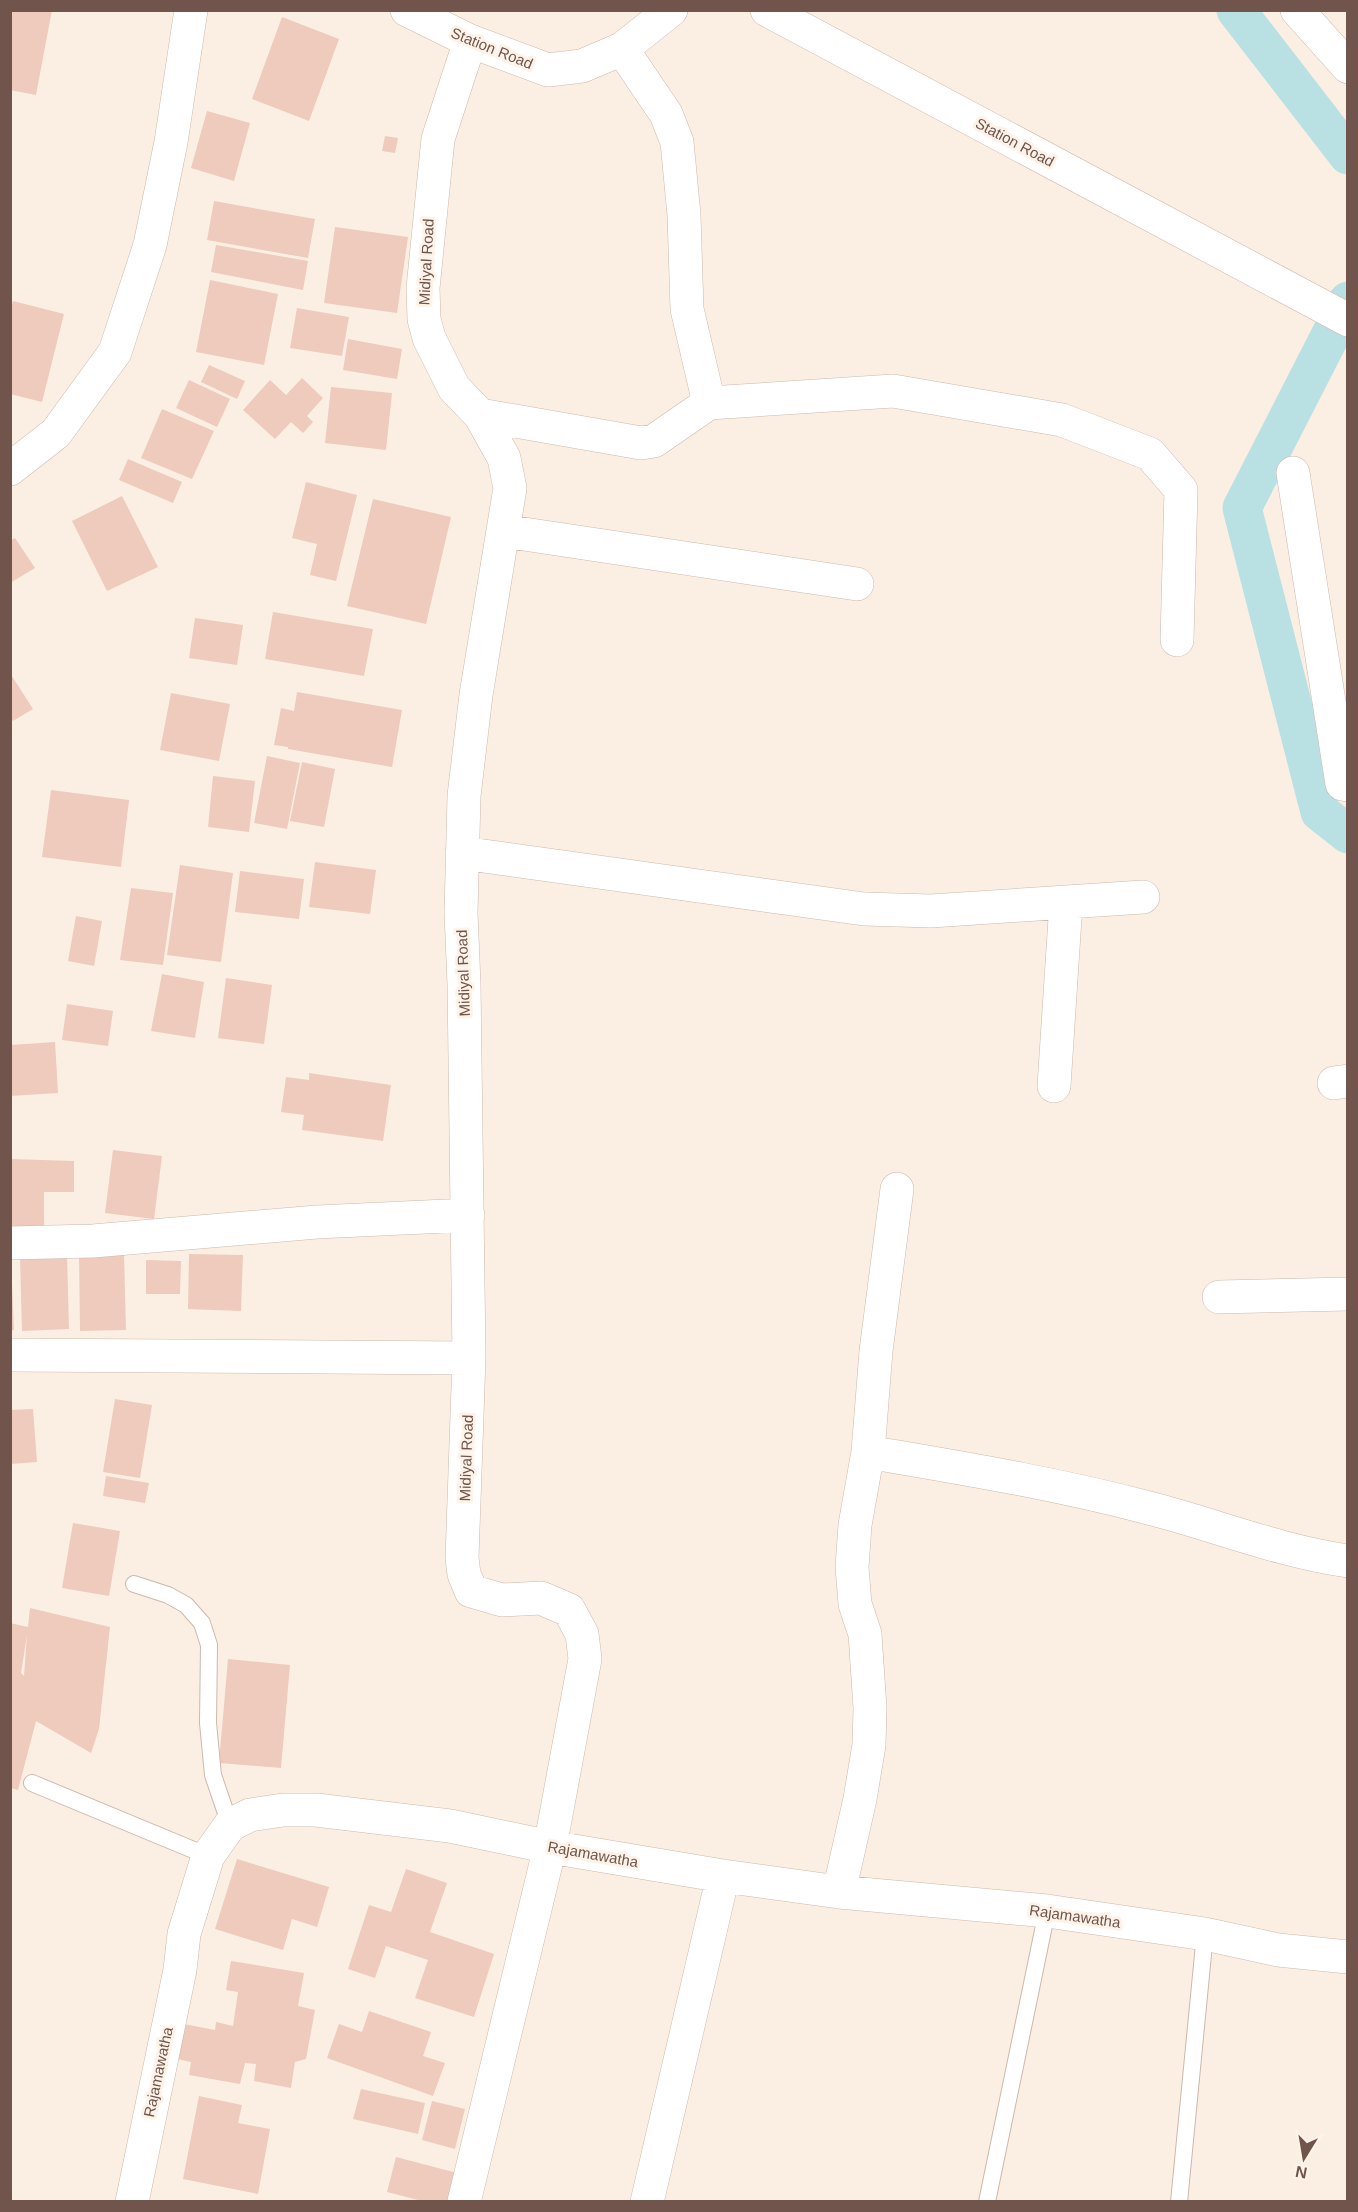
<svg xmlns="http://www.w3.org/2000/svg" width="1358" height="2212" viewBox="0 0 1358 2212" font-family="Arial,sans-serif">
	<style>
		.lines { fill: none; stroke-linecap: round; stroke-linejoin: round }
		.canal { stroke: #b9e1e3; stroke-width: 39 }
		.building { fill: #eecbbc; fill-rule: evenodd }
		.lane-casing { stroke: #cdb8ad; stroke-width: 18 }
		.street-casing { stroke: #cdb8ad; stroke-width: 34 }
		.secondary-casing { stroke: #d0b7aa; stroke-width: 34 }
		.lane { stroke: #fff; stroke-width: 16 }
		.street { stroke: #fff; stroke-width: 33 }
		.secondary { stroke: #fff; stroke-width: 33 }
		.labels { text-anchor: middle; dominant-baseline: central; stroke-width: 6; stroke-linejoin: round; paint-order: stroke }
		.street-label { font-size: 15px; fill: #71544b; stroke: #fef3e8 }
	</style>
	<rect width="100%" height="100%" fill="#fbefe3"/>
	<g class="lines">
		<path class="canal" d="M1236,10L1348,155
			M1348,301L1242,508L1320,812L1348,834"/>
	</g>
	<path class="building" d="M10,10H52L36,95L10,90Z
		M282,17L339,39L309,121L252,99Z
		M207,111L250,123L234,181L191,168Z
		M385,136L398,138L395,153L382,151Z
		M214,201L315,219L308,258L207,240Z
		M335,227L408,237L397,313L324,303Z
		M216,245L308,261L303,290L211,272Z
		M210,280L278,294L264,365L196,352Z
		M13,301L64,314L42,402L10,394V312Z
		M297,308L349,317L342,356L290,348Z
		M348,339L402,349L397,379L343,370Z
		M209,365L245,381L237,399L201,382Z
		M302,378L323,398L307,416L313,422L303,433L291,422L275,439L243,410L270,380L286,395Z
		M189,380L230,399L217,427L176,408Z
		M331,387L392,393L386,450L325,443Z
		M162,409L214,431L192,479L141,458Z
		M128,459L182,482L173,503L119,480Z
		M306,482L357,495L336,581L310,575L317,544L292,538Z
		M122,496L158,567L107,591L72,521Z
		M373,499L451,517L426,624L347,606Z
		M15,538L35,568L10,583V541Z
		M273,612L373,629L364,676L265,659Z
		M195,618L243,625L237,665L189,658Z
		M10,673L33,709L13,721L10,716Z
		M297,692L402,710L392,767L288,749V747L274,745L281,708L294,711Z
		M171,693L230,704L219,761L160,750Z
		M267,756L300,763L287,829L254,823Z
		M302,762L335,769L324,827L290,821Z
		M213,776L255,781L249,832L208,827Z
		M51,790L129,800L121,867L42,857Z
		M315,862L376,870L370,914L309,907Z
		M180,865L233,873L221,962L167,955Z
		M240,871L304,879L299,919L235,912Z
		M131,888L173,893L163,965L120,960Z
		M76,916L102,921L94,966L68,961Z
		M162,974L204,982L195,1038L151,1031Z
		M226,978L272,985L264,1044L218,1038Z
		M67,1004L113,1011L108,1046L62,1040Z
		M55,1042L58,1093L10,1096V1045Z
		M309,1073L391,1085L383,1141L302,1130L304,1115L281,1112L286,1077L309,1080Z
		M113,1150L162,1156L154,1219L105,1213Z
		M10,1159L74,1161V1192H44V1227H10Z
		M124,1253L126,1330L80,1331L79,1254Z
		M67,1254L69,1329L22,1331L20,1256Z
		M189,1254L243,1255L241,1311L188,1309Z
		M146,1260L181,1261L180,1294H146Z
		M10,1284H12L14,1330L10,1331Z
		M115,1399L152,1405L140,1478L103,1472Z
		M33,1409L37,1462L10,1464V1410Z
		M106,1476L149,1483L145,1503L103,1496Z
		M73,1523L120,1531L109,1596L62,1588Z
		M30,1608L110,1627L99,1729L91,1753L36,1721L18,1790L10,1788V1623L28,1627ZM27,1635L24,1676L21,1673Z
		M228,1659L290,1665L281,1768L219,1763Z
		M237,1859L329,1887L317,1927L292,1919L283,1950L215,1929Z
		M406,1869L447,1883L430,1932L494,1954L474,2017L415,1998L428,1960L386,1946L375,1978L348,1969L369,1905L391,1912Z
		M231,1961L304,1973L298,2006L315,2010L306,2059L295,2062L291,2088L254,2081L256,2064L245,2063L240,2084L189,2075L191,2062L172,2058L179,2023L215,2030L216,2022L233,2026L238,1992L226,1990Z
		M369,2011L431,2032L423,2056L445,2063L433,2096L327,2058L339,2024L362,2032Z
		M361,2089L425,2103L418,2134L353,2119Z
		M199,2096L242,2105L238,2123L270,2129L258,2194L183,2179Z
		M432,2101L465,2109L455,2149L422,2140Z
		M396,2157L457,2173L449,2202H426L387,2192Z"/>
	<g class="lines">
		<defs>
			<path id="lane" d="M134,1584L168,1595L186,1605L202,1623L209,1645L208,1723L213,1775L230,1825
				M32,1783L208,1856
				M987,2202L1047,1911
				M1179,2202L1205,1934"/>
			<path id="street" d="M1297,10L1348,67
				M622,49L666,114L677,142L684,215L687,309L709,403L893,391L1062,420L1150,454L1181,490L1177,640
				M480,415L641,443L654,441L709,403
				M10,469L56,433L115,352L150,245L171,142L191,10
				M1293,473L1342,784L1348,785
				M504,531L857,584
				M462,853L864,909L931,911L1143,897
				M1334,1083L1348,1081
				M1054,1086L1066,903
				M10,1243L93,1241L317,1222L468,1215
				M1219,1297L1348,1294
				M10,1355L469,1358
				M868,1452C961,1468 1054,1483 1145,1507C1213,1524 1278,1551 1348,1561
				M839,1892L860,1799L869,1745L870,1708L865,1634L855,1604L852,1567L855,1525L868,1452L876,1351L897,1189
				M132,2202L180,1970L184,1934L208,1856L230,1825L250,1815L283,1810H316L450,1826L550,1847L723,1876L839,1892L1047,1911L1205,1934L1278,1950L1348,1957
				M464,2202L550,1847L585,1659L582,1634L569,1610L541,1598L502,1600L471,1591L464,1574L462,1558L469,1358L464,984L461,913L464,796L476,695L510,488L504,458L480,415L454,388L429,338L424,319L423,288L438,139L470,41
				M647,2202L723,1876"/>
			<path id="secondary" d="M407,10L470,41L548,70L582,66L622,49L671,10
				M767,10L1348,320"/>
		</defs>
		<use href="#lane" class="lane-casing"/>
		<use href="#street" class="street-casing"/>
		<use href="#secondary" class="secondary-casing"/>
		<use href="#lane" class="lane"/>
		<use href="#street" class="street"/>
		<use href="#secondary" class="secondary"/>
	</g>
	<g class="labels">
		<g class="street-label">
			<text transform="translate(492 48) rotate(22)">Station Road</text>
			<text transform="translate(1015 142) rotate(28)">Station Road</text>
			<text transform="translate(426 262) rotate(-87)">Midiyal Road</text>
			<text transform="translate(463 973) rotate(-92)">Midiyal Road</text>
			<text transform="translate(466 1458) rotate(-88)">Midiyal Road</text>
			<text transform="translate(593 1854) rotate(10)">Rajamawatha</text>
			<text transform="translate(1075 1916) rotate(8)">Rajamawatha</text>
			<text transform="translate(158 2072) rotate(-78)">Rajamawatha</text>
		</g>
	</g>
	<rect width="1358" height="2212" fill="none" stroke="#71544b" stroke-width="24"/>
	<g transform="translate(1304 2158) rotate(191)" stroke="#fef3e8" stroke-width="4.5" paint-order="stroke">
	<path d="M0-4.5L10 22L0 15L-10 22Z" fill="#71544b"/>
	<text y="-9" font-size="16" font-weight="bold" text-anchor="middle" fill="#71544b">N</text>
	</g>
</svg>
